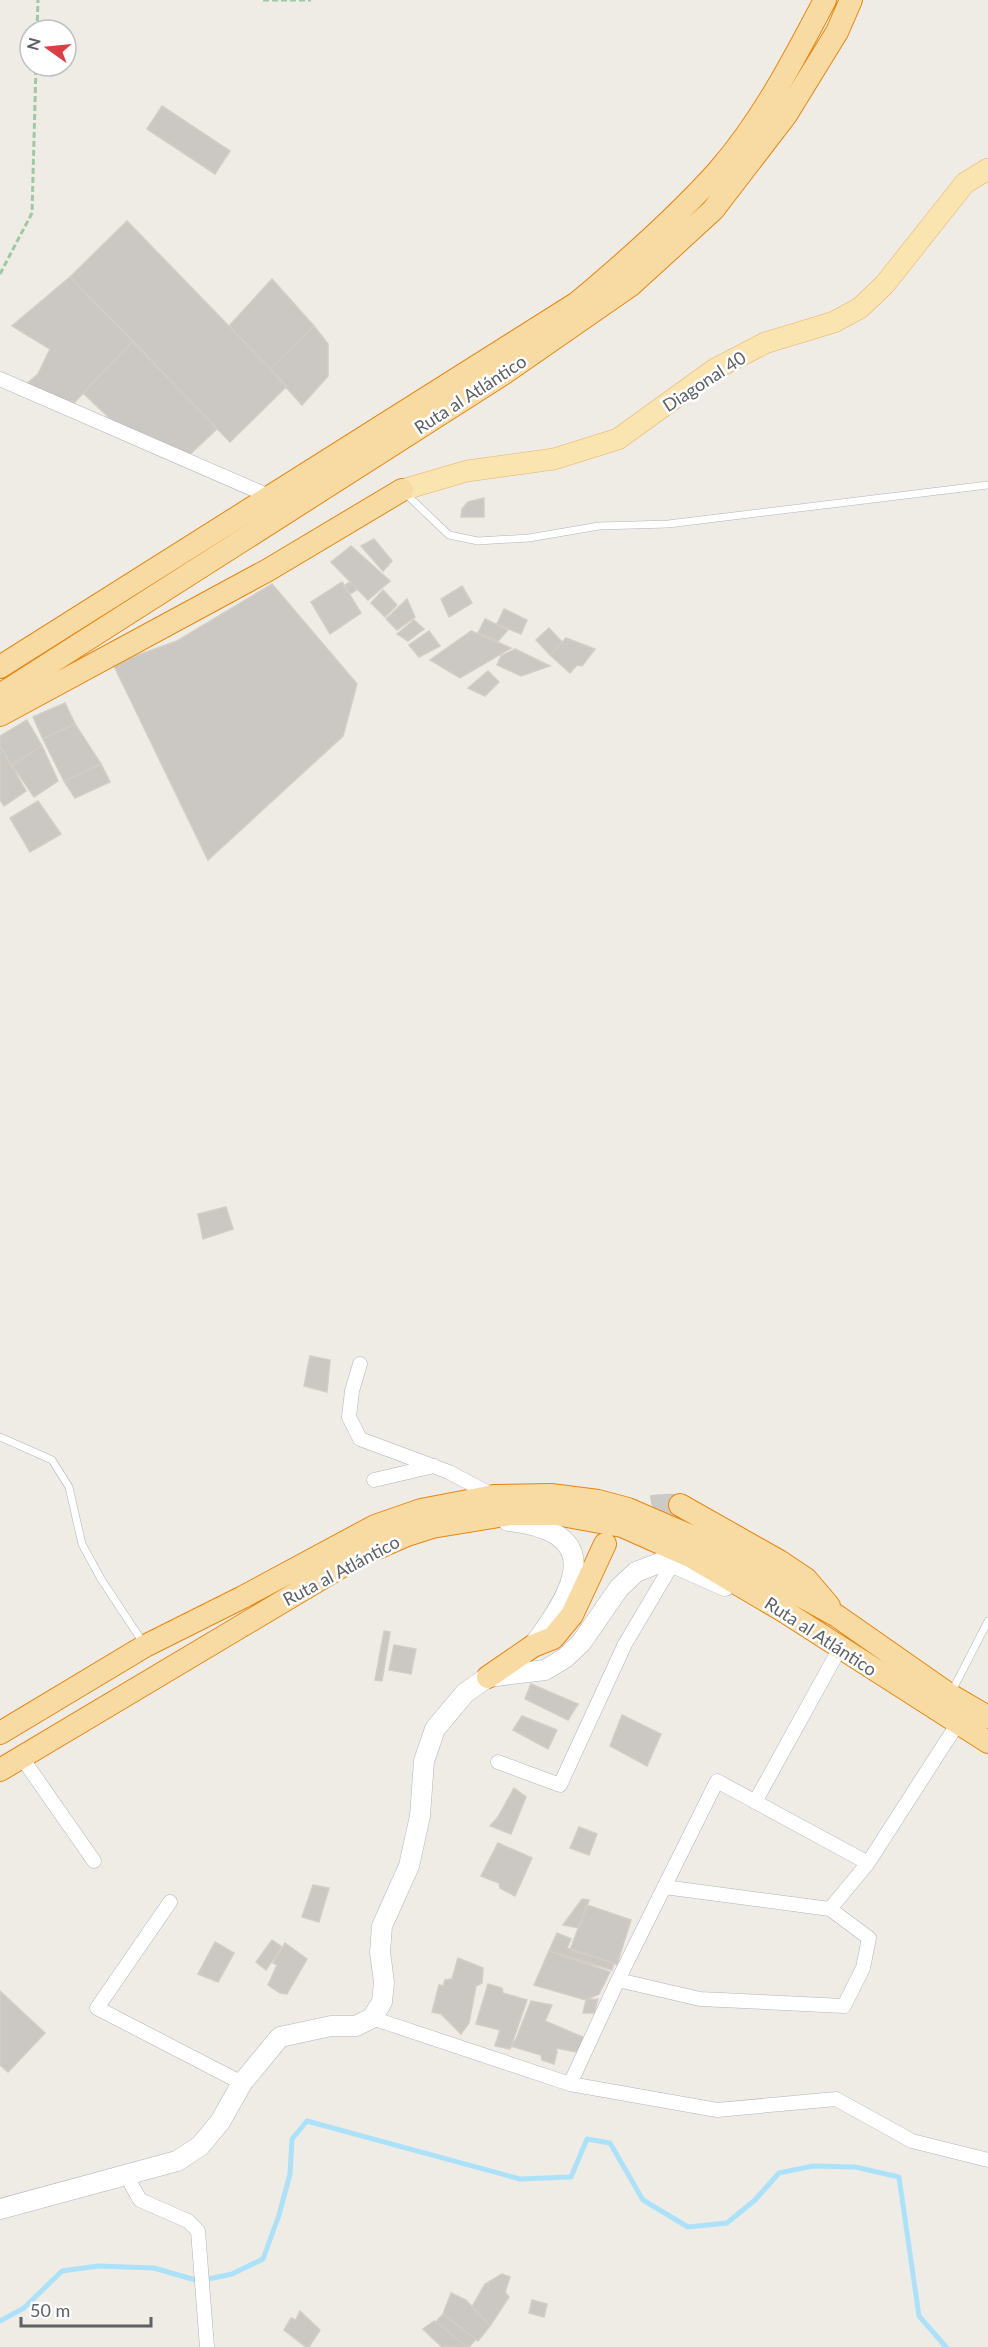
<svg xmlns="http://www.w3.org/2000/svg" width="988" height="2347" viewBox="0 0 988 2347" font-family="Lato,sans-serif">
	<style>
		.lines { fill: none; stroke-linecap: round; stroke-linejoin: round }
		.stream { stroke: #ace2f9; stroke-width: 5 }
		.building { fill: #cbc7c2; stroke: #d3cdc5; stroke-width: 1.5 }
		.trunk-tunnel { stroke: #cbcac6; stroke-width: 22; stroke-dasharray: 22 11; stroke-linecap: butt }
		.service-casing { stroke: #b1b4b7; stroke-width: 8 }
		.minor-casing { stroke: #b1b4b7; stroke-width: 15 }
		.secondary-casing { stroke: #b2b6ba; stroke-width: 21 }
		.primary-casing { stroke: #e8b266; stroke-width: 22 }
		.trunk-casing { stroke: #e6850f; stroke-width: 24 }
		.path { stroke: #9fc8a5; stroke-width: 3; stroke-dasharray: 6 3; stroke-linecap: butt }
		.service { stroke: #fff; stroke-width: 7 }
		.minor { stroke: #fff; stroke-width: 14 }
		.secondary { stroke: #fff; stroke-width: 20 }
		.primary { stroke: #fae4b0; stroke-width: 21 }
		.trunk { stroke: #f8daa3; stroke-width: 22 }
		.labels { text-anchor: middle; dominant-baseline: central; stroke-width: 5; stroke-linejoin: round; paint-order: stroke }
		.street-label { font-size: 18px; fill: #5e6265; stroke: #fff }
	</style>
	<rect width="100%" height="100%" fill="#efece6"/>
	<g class="lines">
		<path class="stream" d="M0,2321L24,2308L62,2271L98,2266L154,2268L199,2281L232,2274L263,2259L279,2215L290,2174L292,2139L307,2121L520,2179L571,2177L587,2139L610,2143L643,2200L688,2227L727,2223L755,2200L779,2173L813,2166L855,2167L899,2177L919,2316L946,2347"/>
	</g>
	<path class="building" d="M162,106L230,151L215,174L147,129Z
		M127,221L287,386L230,442L70,277Z
		M70,277L133,341L70,407L24,386L38,374L50,349L12,326Z
		M272,279L314,326L270,369L229,326Z
		M314,326L328,344V376L302,405L270,369Z
		M133,341L217,429L187,457L120,428L83,393Z
		M484,498V517H461L462,509L468,502Z
		M374,539L392,561L383,571L361,546Z
		M351,546L390,581L368,600L331,562Z
		M342,582L361,613L330,634L311,602Z
		M350,582L358,589L350,594L344,586Z
		M272,584L357,684L343,736L208,860L113,664L177,641Z
		M462,586L472,603L449,617L441,599Z
		M383,590L397,605L385,617L371,603Z
		M407,599L415,617L397,630L386,619Z
		M504,609L527,620L521,634L497,624Z
		M485,619L508,630L498,641L478,633Z
		M414,620L424,629L408,641L397,634Z
		M549,628L562,642L550,655L536,640Z
		M429,631L440,646L419,657L409,645Z
		M471,631L511,648L460,678L430,660Z
		M566,638L595,649L582,666L577,665L570,673L550,655Z
		M515,649L550,666L521,676L497,665L501,656Z
		M488,671L499,682L485,696L468,688Z
		M65,703L75,724L43,739L33,717Z
		M27,720L42,746L12,765L0,746V736Z
		M75,724L101,764L64,781L43,739Z
		M0,746L26,791L4,806L0,800Z
		M42,746L58,781L34,797L12,765Z
		M101,764L110,782L75,798L64,781Z
		M38,801L61,834L30,852L10,818Z
		M226,1207L233,1229L203,1239L198,1214Z
		M310,1356L330,1360L327,1392L304,1386Z
		M384,1631L390,1632L382,1681L375,1680Z
		M394,1645L416,1649L411,1674L389,1670Z
		M531,1684L578,1704L568,1720L525,1699Z
		M622,1715L661,1734L647,1766L610,1746Z
		M522,1716L557,1730L548,1749L513,1730Z
		M514,1788L526,1797L511,1834L490,1826L498,1817Z
		M579,1827L597,1834L589,1855L570,1848Z
		M498,1843L532,1858L515,1896L500,1888L499,1883L481,1876Z
		M313,1885L329,1888L319,1922L302,1917Z
		M582,1899L589,1900L579,1928L563,1925Z
		M587,1905L631,1920L617,1964L570,1950Z
		M557,1933L571,1939L567,1948L614,1963L612,1970L549,1951Z
		M272,1940L282,1947L266,1970L256,1962Z
		M215,1942L234,1953L218,1982L198,1974Z
		M285,1943L307,1959L287,1994L280,1993L268,1985L277,1965L273,1963Z
		M549,1951L610,1972L599,1994L586,2000L534,1985Z
		M458,1958L483,1968L482,1983L476,1986L469,2023L461,2034L441,2014L432,2012L439,1985L443,1986L445,1980L452,1979Z
		M488,1984L502,1988L503,1993L527,2000L510,2049L495,2046L500,2030L476,2024Z
		M0,1991L45,2033L8,2072L0,2065Z
		M598,1999L594,2013H583L586,2000Z
		M531,2001L552,2005L545,2021L585,2038L581,2053L556,2048L557,2052L554,2064L542,2060L541,2055L511,2046L516,2039Z
		M502,2274L510,2277L505,2292L509,2297L490,2326L472,2307L485,2284Z
		M451,2293L466,2300L490,2326L478,2341L443,2314Z
		M532,2300L547,2304L544,2317L529,2313Z
		M300,2311L320,2330L309,2347H306L284,2330L291,2318L296,2320Z
		M443,2314L476,2339L469,2347H467L436,2322Z
		M434,2321L436,2322L467,2347H442L423,2329Z"/>
	<g class="lines">
		<path class="trunk-tunnel" d="M623,1521C638,1505 659,1504 680,1505"/>
		<defs>
			<path id="service" d="M406,494L449,535L478,541L529,538L599,526L668,524L988,485
				M0,1437L52,1460L69,1487L82,1544L101,1579L144,1644
				M951,1693L988,1621"/>
			<path id="minor" d="M0,379L271,497
				M360,1364L352,1391L349,1417L360,1439L449,1472L494,1496
				M374,1480L434,1466
				M22,1758L94,1861
				M498,1762L560,1785L625,1644L673,1563
				M755,1802L840,1648
				M170,1902L97,2008L242,2083
				M830,1909L868,1863L958,1723
				M618,1980L700,1999L844,2006L863,1968L869,1938L830,1909L664,1887
				M372,2018L570,2084L717,2110L836,2099L912,2141L988,2160
				M570,2084L618,1980L717,1781L868,1863
				M126,2175L140,2200L188,2221L198,2231L207,2347"/>
			<path id="secondary" d="M508,1521C608,1532 575,1590 533,1646
				M0,2209L177,2161L200,2146L220,2122L242,2083L280,2037L331,2026H356L372,2018L382,2002L384,1982L380,1952L382,1926L409,1866L420,1816L424,1761L435,1729L465,1693L488,1677L545,1670L565,1658L581,1643L619,1588L636,1572L659,1563H673L725,1586"/>
			<path id="primary" d="M402,490L467,471L554,459L618,439L715,369L765,343L834,322L860,308L885,284L965,183L988,169"/>
			<path id="trunk" d="M0,667L577,303C626,262 675,219 718,171C762,121 794,59 825,0
				M0,695L503,374L631,285L713,210L786,115L837,32L851,0
				M0,715L268,570L402,490
				M680,1505L779,1561L806,1579L829,1606
				M488,1677L533,1646L553,1638L572,1615L605,1544
				M0,1733L145,1646L243,1597L375,1526L421,1510L494,1496L551,1495L598,1501L628,1509L702,1541L837,1616L950,1695L988,1717
				M0,1770L359,1556L407,1535L432,1527L511,1514H556L622,1526L692,1557L782,1610L988,1742"/>
		</defs>
		<use href="#service" class="service-casing"/>
		<use href="#minor" class="minor-casing"/>
		<use href="#secondary" class="secondary-casing"/>
		<use href="#primary" class="primary-casing"/>
		<use href="#trunk" class="trunk-casing"/>
		<path class="path" d="M263,0H311
			M37,30L38,0
			M0,274L32,213L36,66"/>
		<use href="#service" class="service"/>
		<use href="#minor" class="minor"/>
		<use href="#secondary" class="secondary"/>
		<use href="#primary" class="primary"/>
		<use href="#trunk" class="trunk"/>
	</g>
	<g class="labels">
		<g class="street-label">
			<text transform="translate(704 381) rotate(-33)">Diagonal 40</text>
			<text transform="translate(470 394) rotate(-33)">Ruta al Atlántico</text>
			<text transform="translate(341 1570) rotate(-28)">Ruta al Atlántico</text>
			<text transform="translate(821 1636) rotate(33)">Ruta al Atlántico</text>
		</g>
	</g>
	<g transform="translate(48 48) rotate(285)"><circle r="28" fill="#ffffff" stroke="#bfc0c1" stroke-width="1.5"/>
	<path d="M0-4.5L10 22L0 15L-10 22Z" fill="#de3d46"/>
	<text y="-9" font-size="16" font-weight="bold" text-anchor="middle" fill="#5e6265">N</text>
	</g>
	<path d="M21 2317v9h130v-9" fill="none" stroke="#5e6265" stroke-width="3"/>
	<text x="30" y="2317" font-size="18" fill="#5e6265" stroke="#ffffff" stroke-width="4.5" paint-order="stroke">50 m</text>
</svg>
